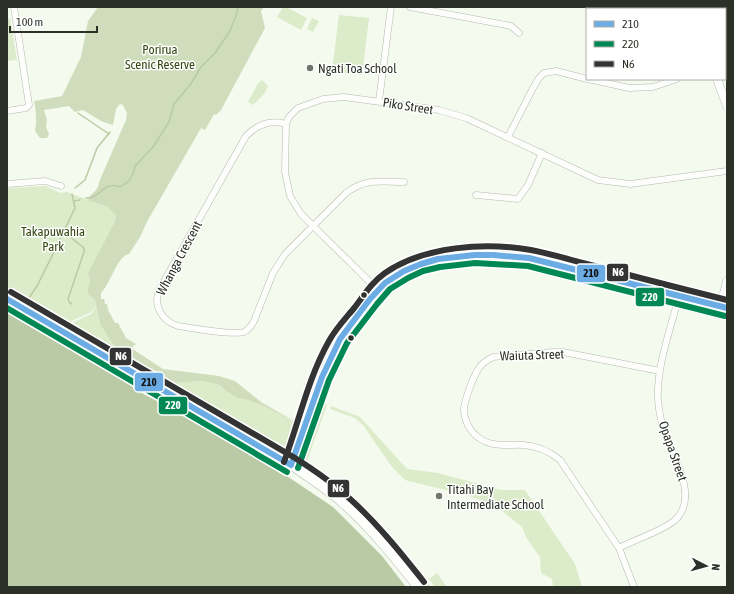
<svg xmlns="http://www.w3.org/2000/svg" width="734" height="594" viewBox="0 0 734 594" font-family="'Asap Condensed',sans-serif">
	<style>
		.green { fill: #dcebca }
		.forest { fill: #cfddbc }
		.water { fill: #b9caa4 }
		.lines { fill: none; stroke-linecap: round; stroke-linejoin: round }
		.stream { stroke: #b9caa4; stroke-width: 1.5 }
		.minor-casing { stroke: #b4b9ae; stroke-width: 7 }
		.tertiary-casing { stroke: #b4b9ae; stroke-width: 9 }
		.secondary-casing { stroke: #b4b9ae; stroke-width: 10 }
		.minor { stroke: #fdfefc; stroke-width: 6 }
		.tertiary { stroke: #fdfefc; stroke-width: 8 }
		.secondary { stroke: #fdfefc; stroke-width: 9 }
		.bus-1-casing { stroke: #fff; stroke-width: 9 }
		.bus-2-casing { stroke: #fff; stroke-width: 9 }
		.bus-3-casing { stroke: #fff; stroke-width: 9 }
		.bus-1 { stroke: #6cace4; stroke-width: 6 }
		.bus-2 { stroke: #008854; stroke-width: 6 }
		.bus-3 { stroke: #333; stroke-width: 6 }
		.poi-dot { fill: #72776d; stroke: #fff; stroke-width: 1.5 }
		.bus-dot { fill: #2c3127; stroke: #fff; stroke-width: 1.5 }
		.labels { text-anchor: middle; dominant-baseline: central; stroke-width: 3; stroke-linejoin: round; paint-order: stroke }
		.park-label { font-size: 13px; fill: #344710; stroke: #fff }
		.poi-label { font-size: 13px; fill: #2c3127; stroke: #fff; text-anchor: start }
		.street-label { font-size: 13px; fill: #2c3127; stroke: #fff }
		.line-badge { stroke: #fff; stroke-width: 1.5 }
		.badge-label { font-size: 11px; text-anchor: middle; font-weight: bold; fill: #fff }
		.pale-badge-label { font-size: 11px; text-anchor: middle; font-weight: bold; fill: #111 }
	</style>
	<rect width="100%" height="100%" fill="#f4faee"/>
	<path class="green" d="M283,7H286L307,18L301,30L277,17Z
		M339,15L369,18L362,75L332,71Z
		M7,18L10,19L17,60L7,61Z
		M312,18L319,21L313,32L307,29Z
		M262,80L268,86L264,94L253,105L248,102L258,83Z
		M46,186L60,193L67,192L107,207L116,215L115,221L88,273L90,282L88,288L92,298L95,300L96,305L91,312L63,325L7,292V188Z
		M463,245H468L470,249L448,251V249Z
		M470,245H510L526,248V249L572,261L571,263L521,251L497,249L471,250Z
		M96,306L100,324L168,383L202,381L220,385L226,391L237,398L248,400L266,407L299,424L292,446L286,449H279L238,425L218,416L65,326L91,314Z
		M323,403L327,405L308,458L309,465C328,479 347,493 365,509C390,533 410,560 431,587H426L389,541L370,521L338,492L302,465L300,461V456L307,447Z
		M317,406L320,407L306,446L302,451Z
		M331,406L360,417L407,469L438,473L501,490H525L575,564L582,587H553L552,579L541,573L540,557L527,539L522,527L495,505L466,495L405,480L392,467L363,425L355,418L330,409Z
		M437,573L447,587H435L429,579Z"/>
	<path class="forest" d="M98,7H264L261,11L265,28L221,110L216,115L214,114L205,130L201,128L148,220L140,237L129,254C117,256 111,283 101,293V299H104L105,304H107L108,310L115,323H118L126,338L136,344L131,348L163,369L219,376L235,381L261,402L299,424L266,407L248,400L237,398L226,391L220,385L202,381L168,383L145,370L126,358L116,348L100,324L95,300L88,294V288L90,282L88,273L115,221L116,215L107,207L88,200C91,192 99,191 99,182L126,120L127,113L123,105L120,104L116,109L113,125L101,121L83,110L75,112L69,106L44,110L47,120L46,127L49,134L47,138H40L35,131C37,124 36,109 34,101L62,96L81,57L88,21Z"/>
	<path class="water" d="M7,311L89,358L145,395L190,417L242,446L333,507L382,556L406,587H7Z"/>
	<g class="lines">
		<path class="stream" d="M78,113L109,134
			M75,188L85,180L97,148L110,132
			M86,198C102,198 103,180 120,187L129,181L134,171L135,166L153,147L169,122L174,104L190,85L201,67L215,53L230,31L237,13L238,7
			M74,201L80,200
			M64,232L84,248V252L68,299L70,303L72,304
			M29,298L37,286L54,252L75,208L72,194"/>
		<defs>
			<path id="minor" d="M410,7L511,26L519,33
				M704,9V7
				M725,23H727
				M588,79L629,88L653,87L677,79
				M379,101L391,7
				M7,111L26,108L29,105L14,7
				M286,124C270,119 257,125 246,136L159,290C153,306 162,321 178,326C190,328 235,335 244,332C249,329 252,325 254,321L273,273L285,254L346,193C366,178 381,182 404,182
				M508,137L533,88L539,78L544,73L556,71L587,79
				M7,184L45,181L61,186
				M476,195L518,199L528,185L542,153
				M378,290L301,214L290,196L285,172L286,124L289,117L298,108L323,99L344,97L439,110L466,118L479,124L598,180L630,184L727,171
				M619,548C634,540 662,531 674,521C700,499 674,458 665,433C661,423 659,411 658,400C656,367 671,328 679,296
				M634,587L619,548L560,460C549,451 538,446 524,445C508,444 493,448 479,438C470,432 464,420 464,409C465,399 473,377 479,368C482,363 487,360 493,357L553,352H563L660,371"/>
			<path id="tertiary" d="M717,79L727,106
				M721,306L727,281
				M291,465C306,427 316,386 334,349C341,335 351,323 361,312C369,300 378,289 389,280C427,252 484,252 529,258L727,308"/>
			<path id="secondary" d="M7,299L291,465C309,477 327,489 343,503C371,528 395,558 418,587"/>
		</defs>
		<use href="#minor" class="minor-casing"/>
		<use href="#tertiary" class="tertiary-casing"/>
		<use href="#secondary" class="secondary-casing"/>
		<use href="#minor" class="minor"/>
		<use href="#tertiary" class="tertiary"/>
		<use href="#secondary" class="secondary"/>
		<defs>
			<path id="bus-1" d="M7,299L291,465
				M291,465L322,377L340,339L370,299L385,283L404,271L421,264L438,259L475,255H493L529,258L727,308"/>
			<path id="bus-2" d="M7,308L287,472
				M298,468L329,380L347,343L377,304L390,289L408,278L423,271L440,267L475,263L528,266L725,316"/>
			<path id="bus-3" d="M11,292L295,458C314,470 333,483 349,498C377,523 401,553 424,582
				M284,462C299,422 308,378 329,341C336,328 346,318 355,307C364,295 372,282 385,273C424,246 485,242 531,250C552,254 574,261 595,266C639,278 683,289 727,300"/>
		</defs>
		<use href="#bus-1" class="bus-1-casing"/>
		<use href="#bus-2" class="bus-2-casing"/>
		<use href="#bus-3" class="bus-3-casing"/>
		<use href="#bus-1" class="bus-1"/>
		<use href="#bus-2" class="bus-2"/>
		<use href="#bus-3" class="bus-3"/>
	</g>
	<g class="poi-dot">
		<circle cx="310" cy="68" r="4"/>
		<circle cx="439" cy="496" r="4"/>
	</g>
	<g class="bus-dot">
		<circle cx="364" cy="295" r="3.5"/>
		<circle cx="351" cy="338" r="3.5"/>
	</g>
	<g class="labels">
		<g class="park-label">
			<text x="160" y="49">Porirua<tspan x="160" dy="15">Scenic Reserve</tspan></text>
			<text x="53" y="231">Takapuwahia<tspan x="53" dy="15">Park</tspan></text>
		</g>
		<g class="poi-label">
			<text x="318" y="68">Ngati Toa School</text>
			<text x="447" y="489">Titahi Bay<tspan x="447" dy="15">Intermediate School</tspan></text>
		</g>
		<g class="street-label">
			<text transform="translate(408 106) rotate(9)">Piko Street</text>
			<text transform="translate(179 258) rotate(-62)">Whanga Crescent</text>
			<text transform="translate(532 355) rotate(-2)">Waiuta Street</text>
			<text transform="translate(673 451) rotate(71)">Opapa Street</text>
		</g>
	</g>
	<g class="line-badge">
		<rect x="606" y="263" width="23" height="19" rx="4" fill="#333"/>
		<rect x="576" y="264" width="30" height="19" rx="4" fill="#6cace4"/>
		<rect x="635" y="287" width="30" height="20" rx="4" fill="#008854"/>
		<rect x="109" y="347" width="23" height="19" rx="4" fill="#333"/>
		<rect x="134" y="372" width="30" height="20" rx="4" fill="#6cace4"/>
		<rect x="158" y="396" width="30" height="19" rx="4" fill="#008854"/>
		<rect x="327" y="479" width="23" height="19" rx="4" fill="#333"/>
	</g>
	<g class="badge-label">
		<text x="618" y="276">N6</text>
		<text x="650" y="301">220</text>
		<text x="121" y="360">N6</text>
		<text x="173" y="409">220</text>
		<text x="338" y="492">N6</text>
	</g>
	<g class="pale-badge-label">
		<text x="591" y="277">210</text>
		<text x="149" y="386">210</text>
	</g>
	<rect width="734" height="594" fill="none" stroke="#2c3127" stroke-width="16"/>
	<rect x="586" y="8" width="140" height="72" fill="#ffffff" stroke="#abada9"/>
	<rect x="594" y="21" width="20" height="6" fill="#6cace4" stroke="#abada9"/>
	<text x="622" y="28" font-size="12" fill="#2c3127">210</text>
	<rect x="594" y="41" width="20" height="6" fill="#008854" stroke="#abada9"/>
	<text x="622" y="48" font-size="12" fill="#2c3127">220</text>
	<rect x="594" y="61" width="20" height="6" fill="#333333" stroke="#abada9"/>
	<text x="622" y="68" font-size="12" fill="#2c3127">N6</text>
	<g transform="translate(706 566) rotate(96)" stroke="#ffffff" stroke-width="3" paint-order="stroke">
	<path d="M0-3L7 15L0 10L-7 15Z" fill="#2c3127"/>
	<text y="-6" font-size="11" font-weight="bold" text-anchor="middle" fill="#2c3127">N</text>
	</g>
	<path d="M10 26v6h87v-6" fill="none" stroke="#2c3127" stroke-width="2"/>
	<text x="16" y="26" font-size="12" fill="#2c3127" stroke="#ffffff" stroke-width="3" paint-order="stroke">100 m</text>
</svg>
